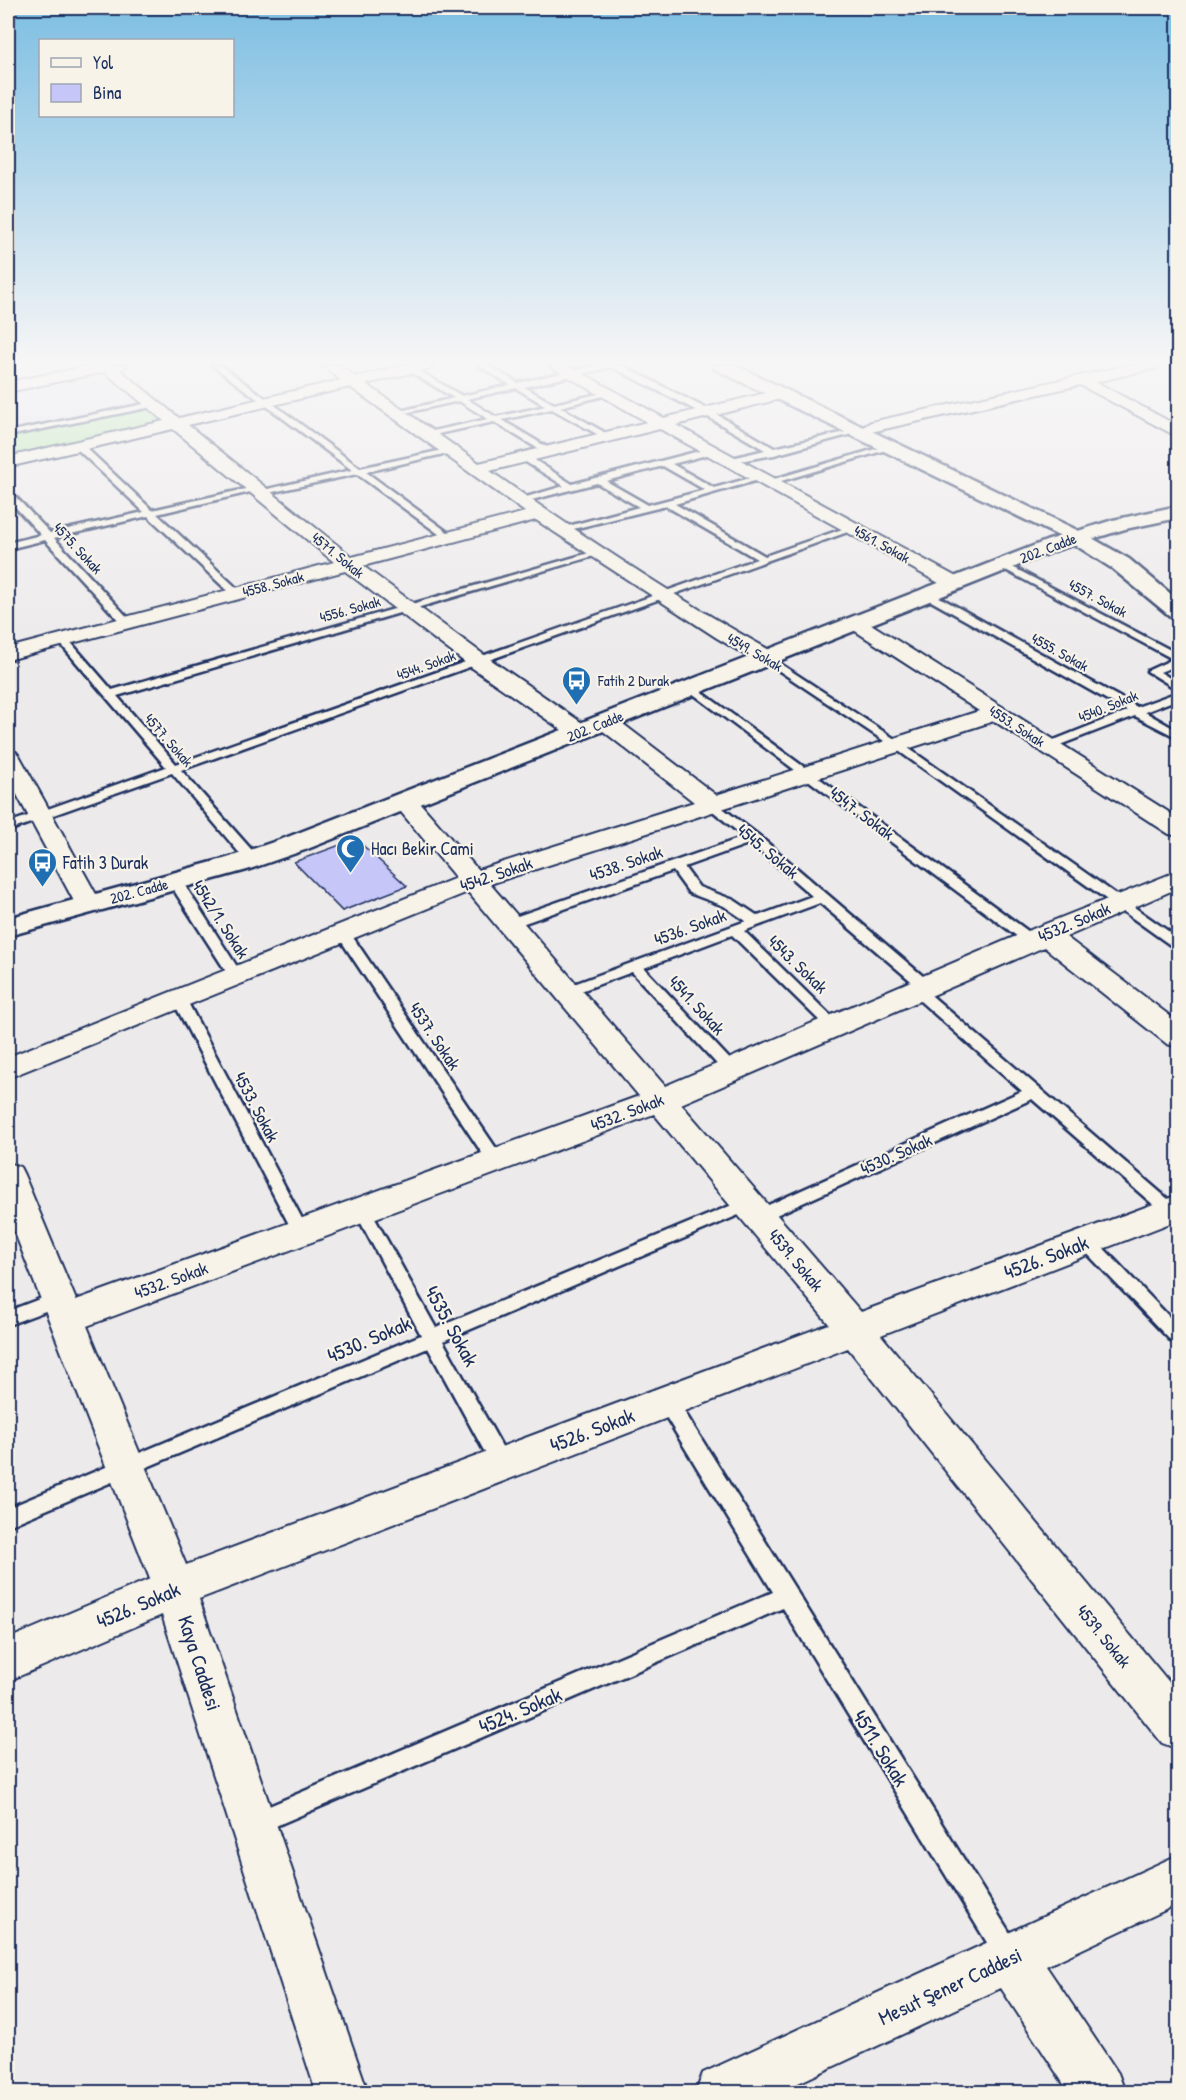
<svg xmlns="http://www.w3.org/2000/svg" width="1186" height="2100" viewBox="0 0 1186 2100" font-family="'Patrick Hand',sans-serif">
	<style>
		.built { fill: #e1dfef }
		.green { fill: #ade5a8; stroke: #648a83; stroke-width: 1.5 }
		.building { fill: #c6c6f8; stroke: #1b2f5e; stroke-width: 1.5 }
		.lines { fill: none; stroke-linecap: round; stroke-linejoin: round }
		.service-casing { stroke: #1b2f5e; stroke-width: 5 }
		.minor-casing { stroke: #1b2f5e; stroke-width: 4 }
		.tertiary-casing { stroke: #1b2f5e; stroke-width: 5 }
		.secondary-casing { stroke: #1b2f5e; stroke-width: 5 }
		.service { fill: #f7f3e8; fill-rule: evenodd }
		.minor { fill: #f7f3e8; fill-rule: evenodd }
		.tertiary { fill: #f7f3e8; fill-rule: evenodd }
		.secondary { fill: #f7f3e8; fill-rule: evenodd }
		.labels { text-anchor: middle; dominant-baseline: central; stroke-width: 4.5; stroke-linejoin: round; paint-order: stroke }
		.far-street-label { font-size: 15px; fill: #1b2f5e; stroke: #f7f3e8 }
		.far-poi-label { font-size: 15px; fill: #1b2f5e; stroke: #f7f3e8; text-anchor: start }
		.street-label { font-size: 18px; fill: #1b2f5e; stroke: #f7f3e8 }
		.poi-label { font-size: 18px; fill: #1b2f5e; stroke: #f7f3e8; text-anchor: start }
		.near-street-label { font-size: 21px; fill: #1b2f5e; stroke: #f7f3e8 }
	</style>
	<rect width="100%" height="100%" fill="#edeaeb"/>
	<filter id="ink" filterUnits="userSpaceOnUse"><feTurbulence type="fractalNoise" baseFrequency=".0167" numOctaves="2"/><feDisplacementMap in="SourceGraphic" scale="12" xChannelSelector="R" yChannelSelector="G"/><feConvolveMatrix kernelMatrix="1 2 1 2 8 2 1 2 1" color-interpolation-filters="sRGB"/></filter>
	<g filter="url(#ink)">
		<path class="built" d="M102,372L113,373L145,402L8,429V391Z"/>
		<path class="green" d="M151,406L173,418L17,456L8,454V436Z"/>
		<path class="building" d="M356,839L407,886L342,911L294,862Z"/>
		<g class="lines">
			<defs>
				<path id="service" d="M212,365H220L360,468L452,448V452L366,472L453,536V540H447L357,474L259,495V491L352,470Z
					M478,365H487L518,383L598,365H621L709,410L774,448L859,429L863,431L774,455L728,463V459L765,450L703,414L612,367L524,387L554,404L607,392L611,394L560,407L609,435L610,437L606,439L552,409L502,420L550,449V453L547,454L494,422L424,437V433L488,419L459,401L396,415L392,413L454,398L409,371L408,369L412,367L462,396L510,385ZM516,388L546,406L496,417L467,399Z
					M154,402L158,404L157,406L8,436V432Z
					M76,444H82L152,510L259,486V490L157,514L241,592V596H233L148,516L54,538L131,621V625H123L45,540L8,549V543L41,535L8,499V491L11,492L50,533L144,512L76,448Z
					M889,445L896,447L771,484L764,482Z
					M711,448L714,449V453L672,464L714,488L761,475L765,478L675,504L765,556L851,526L859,528L181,770L257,856L258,859L257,862H247L172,773L8,831V823L166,767L59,642V638H67L112,690L596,551L604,553L117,696L176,764L757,559L666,506L561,532V528L639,507L597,483L520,503L516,500L564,486L521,459V455H527L572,484ZM663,466L705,490L648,505L606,481Z
					M1003,562L1178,654V665L1160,672L1178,683V690L1147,671L1173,659L1000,567L998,565Z
					M924,593H932L1137,707L1178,692V699L1145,712L1178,731V738L1135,716L1052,748H1044V744L1127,711L924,597Z
					M767,655L901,743L1178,938V948L1173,947L893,747L763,660V656Z
					M692,685L1036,937L1038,940L1036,943H1026L688,690L686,688Z
					M712,800L758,835L931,983L933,986L931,989L925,990L1176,1206L1178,1210L1176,1214L1170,1216L1164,1214L1032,1099L765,1220L759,1222L753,1220L751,1216L753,1212L1022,1091L911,993L909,990L911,987L917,986L820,903L744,931L838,1023L840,1026L838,1029H828L732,935L644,968L736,1066L739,1070L736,1074H726L632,972L573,994H563L561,991L563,988L746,921L724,906L689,893L673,871L516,926L511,927L504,923L506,920L744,837L708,807L706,804ZM751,843L812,896L758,916L734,900L699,887L684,867Z
					M175,877L182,881L243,976L241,979H231L229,976L168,881Z
					M343,929L348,930L502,1157L504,1161L502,1165H490L336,933Z
					M179,994L186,999L309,1232L307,1237L301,1238L295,1237L293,1232L172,999Z
					M749,1198L755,1200L757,1204L755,1208L443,1341L509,1459L512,1465L509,1471L502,1474L495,1471L428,1348L8,1526V1508L421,1335L354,1210L356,1206L362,1204L368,1206L436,1328Z
					M1087,1235L1093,1237L1178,1326V1344L1172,1342L1081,1247L1078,1242L1081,1237Z
					M58,1292L64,1294L67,1299L64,1304L8,1325V1311Z
					M667,1393L674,1395L1018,1946L1021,1955L1018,1964L1009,1967L1000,1964L783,1608L264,1831L256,1835L248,1831L244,1823L248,1815L773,1592L660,1407L658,1401L660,1395Z"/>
				<path id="minor" d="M95,365H127L120,370L179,418L341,380L322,365H339L356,377L406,365H434L432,368L366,384L479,463L647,422L548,365H567L664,418L782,389L788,391L790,394L788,397L676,425L962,580L965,584L962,588H948L660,429L490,471C582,535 676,599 775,653L778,658L775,663L767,664L759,663L717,638L536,520L363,566L487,657L588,727L592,732L588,737L580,739L572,737L471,667L345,571L8,660V648L334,562L173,429L8,467V457L164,421L105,372L8,392V382ZM350,387L525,512L352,557L188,425Z
					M1129,365H1158L1156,368L1096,382L1178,426V437L1080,385L871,432L863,427L871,422Z
					M856,617L863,619L1178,818V836L1169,834L994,721L490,884L665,1086L1035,928L1178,871V888L1066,937L1178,1022V1047L1167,1044L1044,947L681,1104L861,1312L1178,1195V1220L881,1335L1178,1693V1749L1162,1743L848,1348L199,1599L368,2092H316L162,1615L8,1681V1639L150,1579L8,1215V1163L20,1167L24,1175L76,1300L639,1096L468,892L8,1078V1057L456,878L396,806L393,801L396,796L405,794L414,796L478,870L694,802L598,727L595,722L598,717L606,715L614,717L716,795L979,711L849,627L846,623L849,619ZM654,1114L829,1324L186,1565L87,1326Z
					M8,750L16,752L20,757L102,905L98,911L89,913L80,911L76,905L8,778Z
					M1178,1855V1904L1046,1966L1118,2073L1125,2092H1069L1001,1988L779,2092H696L703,2073Z"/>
				<path id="tertiary" d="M713,365H735L1083,533L1129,559L1178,600V618L1170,616L1113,569L1069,541L715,369Z"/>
				<path id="secondary" d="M1178,506V518L1125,529L1060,549L305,850L247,870L8,936V918L227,858L285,838L1046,541L1113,520Z"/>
			</defs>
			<use href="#service" class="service-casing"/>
			<use href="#minor" class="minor-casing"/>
			<use href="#tertiary" class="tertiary-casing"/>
			<use href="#secondary" class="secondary-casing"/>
			<use href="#service" class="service"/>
			<use href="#minor" class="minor"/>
			<use href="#tertiary" class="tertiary"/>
			<use href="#secondary" class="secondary"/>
		</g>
	</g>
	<linearGradient id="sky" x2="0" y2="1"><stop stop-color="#7dbee2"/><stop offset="0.55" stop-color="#f7f6f6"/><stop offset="1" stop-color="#f7f6f6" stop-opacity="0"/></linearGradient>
	<rect width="1186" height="659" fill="url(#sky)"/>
	<defs>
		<symbol id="bus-pin" viewBox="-11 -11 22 30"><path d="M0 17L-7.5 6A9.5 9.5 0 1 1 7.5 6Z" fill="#1f6fb2" stroke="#f7f3e8"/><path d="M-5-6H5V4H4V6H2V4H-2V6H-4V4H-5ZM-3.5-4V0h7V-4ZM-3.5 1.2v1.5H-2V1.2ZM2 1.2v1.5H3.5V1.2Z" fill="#fff"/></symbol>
		<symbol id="mosque-pin" viewBox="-11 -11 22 30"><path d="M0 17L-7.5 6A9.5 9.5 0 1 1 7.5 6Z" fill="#1f6fb2" stroke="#f7f3e8"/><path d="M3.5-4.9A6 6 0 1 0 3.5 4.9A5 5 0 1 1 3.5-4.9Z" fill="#fff"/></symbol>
	</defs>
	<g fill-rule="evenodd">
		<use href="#bus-pin" x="560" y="664" width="33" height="45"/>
		<use href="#mosque-pin" x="334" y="832" width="33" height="45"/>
		<use href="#bus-pin" x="26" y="846" width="33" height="45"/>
	</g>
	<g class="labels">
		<g class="far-street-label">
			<text transform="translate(882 544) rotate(29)">4561. Sokak</text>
			<text transform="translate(78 548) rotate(47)">4575. Sokak</text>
			<text transform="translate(1048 548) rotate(-21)">202. Cadde</text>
			<text transform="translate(338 555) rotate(39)">4571. Sokak</text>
			<text transform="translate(273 584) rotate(-15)">4558. Sokak</text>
			<text transform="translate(1098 598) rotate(28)">4557. Sokak</text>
			<text transform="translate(350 609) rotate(-16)">4556. Sokak</text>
			<text transform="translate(755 652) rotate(30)">4549. Sokak</text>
			<text transform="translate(1060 652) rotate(29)">4555. Sokak</text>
			<text transform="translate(426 665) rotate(-20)">4544. Sokak</text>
			<text transform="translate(1108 706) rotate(-22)">4540. Sokak</text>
			<text transform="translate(595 726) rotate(-22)">202. Cadde</text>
			<text transform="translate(1017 726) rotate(33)">4553. Sokak</text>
			<text transform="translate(169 740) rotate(49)">4577. Sokak</text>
			<text transform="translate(139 891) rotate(-15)">202. Cadde</text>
		</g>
		<g class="far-poi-label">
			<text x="598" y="680">Fatih 2 Durak</text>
		</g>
		<g class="street-label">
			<text transform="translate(862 813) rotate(37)">4547. Sokak</text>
			<text transform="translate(768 851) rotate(40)">4545. Sokak</text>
			<text transform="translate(626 863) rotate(-19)">4538. Sokak</text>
			<text transform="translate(496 874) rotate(-19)">4542. Sokak</text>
			<text transform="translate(221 919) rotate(57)">4542/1. Sokak</text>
			<text transform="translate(1074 922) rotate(-23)">4532. Sokak</text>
			<text transform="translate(690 927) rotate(-20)">4536. Sokak</text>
			<text transform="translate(798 964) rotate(44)">4543. Sokak</text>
			<text transform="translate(697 1005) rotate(47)">4541. Sokak</text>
			<text transform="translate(435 1036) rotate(56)">4537. Sokak</text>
			<text transform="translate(257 1107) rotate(62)">4533. Sokak</text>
			<text transform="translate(627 1112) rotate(-21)">4532. Sokak</text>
			<text transform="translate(896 1154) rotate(-24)">4530. Sokak</text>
			<text transform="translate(796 1260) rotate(50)">4539. Sokak</text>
			<text transform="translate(171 1280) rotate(-20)">4532. Sokak</text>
			<text transform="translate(1104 1636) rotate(51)">4539. Sokak</text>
		</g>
		<g class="poi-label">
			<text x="371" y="848">Hacı Bekir Cami</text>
			<text x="63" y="862">Fatih 3 Durak</text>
		</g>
		<g class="near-street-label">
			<text transform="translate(1046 1257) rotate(-21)">4526. Sokak</text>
			<text transform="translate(452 1326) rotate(61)">4535. Sokak</text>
			<text transform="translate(369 1339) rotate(-23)">4530. Sokak</text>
			<text transform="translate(592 1430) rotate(-21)">4526. Sokak</text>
			<text transform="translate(138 1605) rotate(-23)">4526. Sokak</text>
			<text transform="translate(200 1663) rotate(72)">Kaya Caddesi</text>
			<text transform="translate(520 1710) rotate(-23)">4524. Sokak</text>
			<text transform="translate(881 1748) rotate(58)">4511. Sokak</text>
			<text transform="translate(950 1986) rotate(-25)">Mesut Şener Caddesi</text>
		</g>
	</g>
	<rect width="1186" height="2100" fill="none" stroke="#f7f3e8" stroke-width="30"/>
	<rect x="15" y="15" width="1156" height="2070" fill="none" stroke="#1b2f5e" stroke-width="2" filter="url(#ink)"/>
	<rect x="39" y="39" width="195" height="78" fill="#f7f3e8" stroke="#9fa5b1" stroke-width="1.5"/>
	<rect x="51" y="58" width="30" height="9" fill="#f7f3e8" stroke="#9fa5b1" stroke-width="1.5"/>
	<text x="93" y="69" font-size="18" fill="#1b2f5e">Yol</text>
	<rect x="51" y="84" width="30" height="18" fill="#c6c6f8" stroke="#9fa5b1" stroke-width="1.5"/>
	<text x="93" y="99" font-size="18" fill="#1b2f5e">Bina</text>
</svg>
